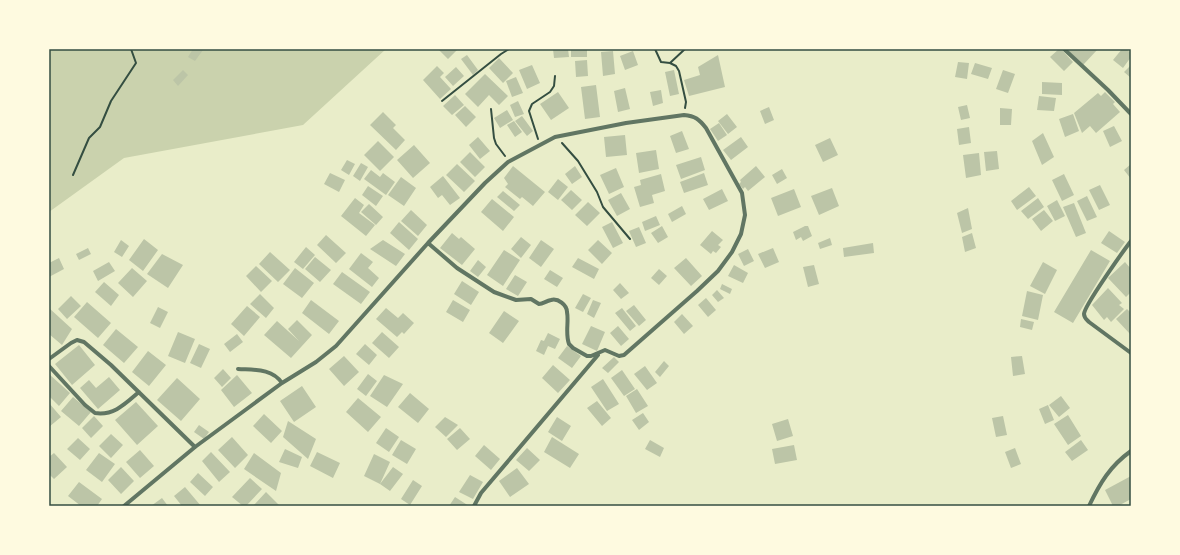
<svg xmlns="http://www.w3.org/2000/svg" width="1180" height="555" viewBox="0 0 1180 555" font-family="Rubik,sans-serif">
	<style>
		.green { fill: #cad2ad }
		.building { fill: #bcc5a7 }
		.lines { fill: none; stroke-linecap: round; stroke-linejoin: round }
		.path { stroke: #344e41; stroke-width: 2 }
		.minor { stroke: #617663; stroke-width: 4 }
		.neatline { fill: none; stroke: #344e41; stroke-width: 1.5 }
	</style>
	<rect width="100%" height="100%" fill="#e9edc9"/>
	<path class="green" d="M49,49H386L303,125L124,158L49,212Z"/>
	<path class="building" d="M193,49L203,50L195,61L188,57Z
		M439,49H458L448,59L439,50Z
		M553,49H568L569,57L554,58Z
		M571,49H587V57H571Z
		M1059,49H1061L1073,62L1064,71L1050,57Z
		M1067,49H1098L1083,65Z
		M1122,49H1126L1131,53V57L1123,68L1113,60Z
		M613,51L615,74L603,76L601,52Z
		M633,51L638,65L625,70L620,56Z
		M467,55L478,70L473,75L461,59Z
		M718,55L725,87L689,96L684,80L700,75L698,67Z
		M499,58L513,73L503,83L489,68Z
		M587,60L588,76L576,77L575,61Z
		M958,62L969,63L967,79L955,77Z
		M975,63L992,68L988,79L971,74Z
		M532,65L540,83L527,89L519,70Z
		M1131,65V78L1124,72Z
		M437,66L444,73L440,77L451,89L440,99L423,80Z
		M456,67L464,76L453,86L445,77Z
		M183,70L188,75L178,86L173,80Z
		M674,70L679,94L670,96L665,72Z
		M1003,70L1015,74L1008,93L996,89Z
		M485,74L508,96L499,105L489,95L478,107L465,94Z
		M516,77L523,93L512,97L506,81Z
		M1042,82L1062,83V95L1042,94Z
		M596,85L600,117L585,119L581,87Z
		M625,88L630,109L618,112L614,91Z
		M661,90L663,103L653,106L650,92Z
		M558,92L569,108L551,120L540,104Z
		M1105,92L1115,102L1113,104L1120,112L1096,133L1090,126L1082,133L1074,113L1098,93L1101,96Z
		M455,95L464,105L452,115L443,106Z
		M1039,96L1056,98L1054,111L1037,110Z
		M518,101L524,114L515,117L510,105Z
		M967,105L970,118L961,120L958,107Z
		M465,106L476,117L466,127L455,115Z
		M769,107L774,120L765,124L760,111Z
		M1000,108L1012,109L1011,125H1000Z
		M507,110L513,120L500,128L494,118Z
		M383,112L396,125L393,128L405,140L396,150L370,125Z
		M727,114L737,127L728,134L718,121Z
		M1073,114L1079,131L1065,137L1059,119Z
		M522,116L533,131L527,136L515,121Z
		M514,121L522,132L515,137L507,125Z
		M719,123L727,135L718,141L710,129Z
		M1114,126L1122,141L1110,147L1103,131Z
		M969,127L971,143L959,145L957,129Z
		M682,131L689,149L676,153L670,136Z
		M1043,133L1054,157L1042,165L1032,141Z
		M625,135L627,155L606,157L604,137Z
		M478,137L490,151L480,159L469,145Z
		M741,137L748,147L731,160L723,150Z
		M830,138L838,155L823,162L815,145Z
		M378,141L394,157L380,171L364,155Z
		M414,145L430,163L413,178L397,160Z
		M656,150L659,169L639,173L636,153Z
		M997,151L999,169L986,171L984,152Z
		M470,152L485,167L475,177L460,162Z
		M979,153L981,175L966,178L963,155Z
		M701,157L705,170L681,179L676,165Z
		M347,160L355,164L349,175L341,170Z
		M361,163L368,167L360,181L353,176Z
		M457,164L475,181L464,192L446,175Z
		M1131,164V179L1124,170Z
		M513,166L545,192L533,206L522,197L520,199L505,187L508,184L504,178Z
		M575,166L582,177L572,184L565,174Z
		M756,166L765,177L748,191L745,187L743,189L739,184L741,182L740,180Z
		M616,168L624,187L609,194L600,175Z
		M782,169L787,178L777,184L772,175Z
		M371,170L380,177L383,173L395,182L386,195L364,179Z
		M330,173L345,180L339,192L324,184Z
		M704,173L708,185L684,193L680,182Z
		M661,174L665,191L652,195L654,203L640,207L634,187L641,185L640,180Z
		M1064,174L1074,195L1062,201L1052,180Z
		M443,176L460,198L450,205L442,195L438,198L430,187Z
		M401,177L416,188L404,206L388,195Z
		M558,179L568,187L558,200L548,192Z
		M1100,185L1110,205L1099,210L1089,190Z
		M368,186L383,196L376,206L362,195Z
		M1029,187L1036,196L1017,210L1011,201Z
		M832,188L839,206L819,215L811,196Z
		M722,189L728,201L709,210L703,199Z
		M794,189L801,207L778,216L771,198Z
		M571,190L582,200L572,210L561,200Z
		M503,191L520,205L514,211L497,197Z
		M621,193L630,209L617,216L608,200Z
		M1087,196L1097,217L1087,221L1077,201Z
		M355,198L364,205L359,213L375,225L366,236L341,216Z
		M1038,198L1044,207L1028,219L1021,211Z
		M492,199L514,217L503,231L481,212Z
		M1057,200L1065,216L1055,221L1047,206Z
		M588,202L600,213L587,226L575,215Z
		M1074,203L1086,233L1076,237L1063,207Z
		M369,204L383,217L376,225L361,212Z
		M682,206L686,214L672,222L668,214Z
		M968,208L972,229L962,233L957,213Z
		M411,210L427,225L418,236L401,221Z
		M1044,210L1053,221L1041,231L1032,219Z
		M656,216L660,225L645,231L642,222Z
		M399,222L418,239L409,250L390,233Z
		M612,222L623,243L613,248L602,227Z
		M662,226L668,237L658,243L651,233Z
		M805,226H808L812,236L803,241L801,237L796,240L793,232Z
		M639,227L646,243L636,247L629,231Z
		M712,231L723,240L718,245L721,247L716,253L713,251L711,254L700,245Z
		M1109,231L1125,242L1117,253L1101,243Z
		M452,233L459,239L461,237L475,249L462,265L440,248Z
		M972,233L976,248L965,252L962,237Z
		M326,235L346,253L336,263L317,245Z
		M521,237L531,245L521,258L511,249Z
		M830,238L832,245L820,249L818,243Z
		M144,239L158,250L143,271L129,260Z
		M121,240L129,246L122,257L114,252Z
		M383,240L405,254L396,266L370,249Z
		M541,240L554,249L541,267L529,258Z
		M598,240L612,253L602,264L588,250Z
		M873,243L874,253L844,257L843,248Z
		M306,247L315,255L303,269L294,262Z
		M88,248L91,254L79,260L76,254Z
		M773,248L779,262L765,268L758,254Z
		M748,249L754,261L744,266L738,254Z
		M504,250L520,260L503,286L487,275Z
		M1091,250L1110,261L1073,323L1054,312Z
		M270,252L290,270L278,282L259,264Z
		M361,253L373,262L368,268L379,278L372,287L349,269Z
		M162,254L183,265L168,288L147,274Z
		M315,257L331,270L320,282L305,269Z
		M59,258L64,269L49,277V263Z
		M578,258L599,269L594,279L572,267Z
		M686,258L702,276L691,286L674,268Z
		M478,260L486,267L478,277L470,271Z
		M109,262L115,271L98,281L93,271Z
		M1043,262L1057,270L1045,294L1030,286Z
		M1125,262L1131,269V292L1126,297L1108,278Z
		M734,265L748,273L743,283L728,276Z
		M814,265L819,284L808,287L803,267Z
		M256,266L272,281L261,292L246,276Z
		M132,268L147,281L133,297L118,283Z
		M295,268L314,283L302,298L283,284Z
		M659,269L667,276L659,285L651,278Z
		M550,270L563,278L557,287L544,279Z
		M342,272L370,292L361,304L333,284Z
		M515,275L527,282L518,296L506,289Z
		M462,281L479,292L471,305L454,294Z
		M104,282L119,295L111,306L95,292Z
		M620,283L629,293L621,299L613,290Z
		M722,284L732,289L730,294L720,289Z
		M1108,288L1122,303L1119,305L1124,309L1111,322L1107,317L1104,320L1092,305Z
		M717,290L724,298L718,302L712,295Z
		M1027,291L1043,295L1038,320L1022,316Z
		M260,294L274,308L266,318L250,304Z
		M583,294L591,298L583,312L575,308Z
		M71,296L81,306L67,319L58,309Z
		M706,298L716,310L708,317L698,305Z
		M311,300L339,321L329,334L302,313Z
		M453,300L470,310L463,322L446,312Z
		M593,300L601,303L594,318L587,314Z
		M87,302L111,323L98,338L74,317Z
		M634,305L646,320L639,326L626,311Z
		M247,306L260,317L244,336L231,324Z
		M158,307L168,312L160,328L150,323Z
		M49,308L72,329L62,345L49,334Z
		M386,308L398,318L403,313L414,323L404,334L402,332L397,337L376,319Z
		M622,308L636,326L630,331L615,313Z
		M1127,309L1131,313V335L1116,319Z
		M504,311L519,321L503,343L489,333Z
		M682,314L693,326L684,334L674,322Z
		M1021,319L1034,322L1032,330L1020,327Z
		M297,320L312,335L291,358L264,335L277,321L299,341L288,329Z
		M591,326L605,332L597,351L582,344Z
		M618,326L629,339L621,346L610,333Z
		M116,329L138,347L124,363L103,345Z
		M178,332L195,339L185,363L168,356Z
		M382,332L399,347L389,358L372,343Z
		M548,333L560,339L555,349L548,346L544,355L536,351L541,340L544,341Z
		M237,334L243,342L230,352L224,344Z
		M199,344L210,349L201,368L190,363Z
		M365,344L377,355L369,365L356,354Z
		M79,345L95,365L72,385L55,364Z
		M567,346L581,356L572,368L558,358Z
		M148,351L166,365L149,386L132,372Z
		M344,356L359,372L344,386L329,369Z
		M1022,356L1025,374L1013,376L1011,357Z
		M614,357L619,362L608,373L602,368Z
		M664,361L669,366L660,377L655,372Z
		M553,365L570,380L558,393L542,378Z
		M645,366L657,383L647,390L634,374Z
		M223,369L231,378L222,387L214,378Z
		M622,370L635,389L624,396L611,378Z
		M49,374L70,393L59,406L49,396Z
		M368,374L377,381L366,396L357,389Z
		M237,375L252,393L234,407L221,390Z
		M384,375L403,384L387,407L370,396Z
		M109,377L120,390L98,409L80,388L89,380L96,388Z
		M177,378L200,399L181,421L157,400Z
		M603,379L619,404L607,411L591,387Z
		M302,386L316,407L294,422L280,401Z
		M637,389L648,406L636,413L626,396Z
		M410,393L429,409L418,423L398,407Z
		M1061,396L1070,408L1059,417L1049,405Z
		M73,397L91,412L79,426L61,411Z
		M358,398L381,417L368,432L346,412Z
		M597,401L611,418L602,426L587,408Z
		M136,402L158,426L137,445L115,420Z
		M49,403L61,417L49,427Z
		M1048,405L1054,420L1045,424L1039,409Z
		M643,413L649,422L639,430L632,420Z
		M264,414L282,431L271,443L253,426Z
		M1068,415L1081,436L1068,445L1054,424Z
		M94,416L103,426L91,438L82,428Z
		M1003,416L1007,435L996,437L992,418Z
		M445,417L458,425L446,437L435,427Z
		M557,417L571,426L562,441L548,432Z
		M788,419L793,436L777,441L772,424Z
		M288,421L316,439L308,459L283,437Z
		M199,425L209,432L204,439L194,432Z
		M386,428L399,437L389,452L376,443Z
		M460,428L470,439L457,450L447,439Z
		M111,434L123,445L111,458L99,446Z
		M232,437L248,455L235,468L218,450Z
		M552,437L579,454L570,468L544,452Z
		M78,438L90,449L80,460L67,449Z
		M401,440L416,449L407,464L392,455Z
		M650,440L664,448L660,457L645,449Z
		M1081,440L1088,450L1072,461L1065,452Z
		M484,445L500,459L491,470L475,456Z
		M794,445L797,460L775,464L772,449Z
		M527,448L540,460L529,471L516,460Z
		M1015,448L1021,464L1011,468L1005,452Z
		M285,449L302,457L298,468L279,462Z
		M140,450L154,466L140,478L126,462Z
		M211,452L230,472L219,482L202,461Z
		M317,452L340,463L333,478L310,466Z
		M54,453L67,467L54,479L49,474V457Z
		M99,453L115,464L102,482L86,470Z
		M254,453L281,473L276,491L244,469Z
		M374,454L390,462L380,484L393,467L403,474L390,491L380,484L364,476Z
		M121,467L134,481L121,494L108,480Z
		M517,468L529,484L510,497L499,481Z
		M198,473L213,487L205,496L190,482Z
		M470,475L483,482L473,499L459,492Z
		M1131,476V499L1118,506H1113L1105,490Z
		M250,478L262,489L246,506H243L232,497Z
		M413,480L422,486L410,505L401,499Z
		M79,482L102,499L97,506H81L68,496Z
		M185,487L201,506H182L174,496Z
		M266,492L279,505L278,506H253Z
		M455,497L469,506H449Z
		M162,498L168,506H151Z"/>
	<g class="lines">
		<path class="path" d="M655,49L661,62L670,63L676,66L679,71L686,102L685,108
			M670,63L685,49
			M442,101L501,54L509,49
			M491,109L494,138L496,144L505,156
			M538,139L529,111L532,104L550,92L554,86L555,76
			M562,143L578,161L597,192L603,207L630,239
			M73,175L89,138L100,127L111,101L136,63L131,49"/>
		<path class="minor" d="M1064,49L1108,90L1131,114
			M1131,241C1124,250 1084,306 1084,314C1084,318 1087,320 1089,322L1131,353
			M49,359L71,343L77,340L84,342L111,365L195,447
			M49,366L85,405L95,413C114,416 126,403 139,392
			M238,369C254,370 272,368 282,383
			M124,506L195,447L282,383L316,362L336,346L428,243L485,183L508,162L555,137L626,123L684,115C695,116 699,119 706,128L742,193L745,215L741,234L732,252L718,271L697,291L624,355L619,356L605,350L591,356H587L573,348L569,344C565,333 569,322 567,312C567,305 558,298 551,300C546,301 543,304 539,304L531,299L516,300L494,292L457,268L428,243
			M474,506L481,493L598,355
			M1089,506C1100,483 1110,466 1131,451"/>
	</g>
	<rect width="1180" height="555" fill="none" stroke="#fefae0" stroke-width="100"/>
	<rect x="50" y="50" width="1080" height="455" class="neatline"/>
</svg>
